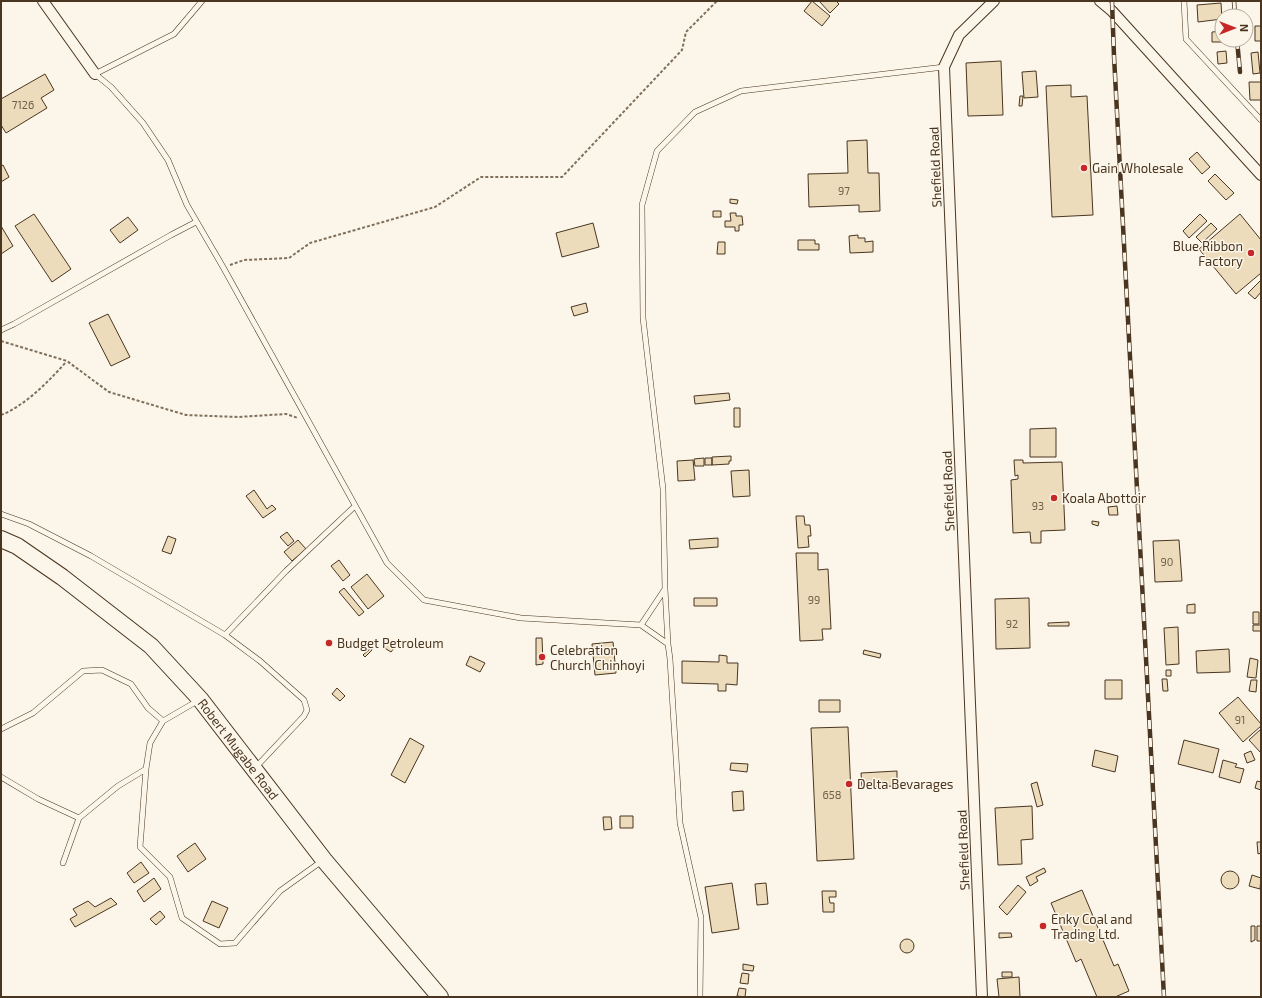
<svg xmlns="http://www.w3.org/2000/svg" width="1262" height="998" viewBox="0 0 1262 998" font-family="'Exo 2',sans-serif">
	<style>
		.building { fill: #ecdcbc; stroke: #4a3520 }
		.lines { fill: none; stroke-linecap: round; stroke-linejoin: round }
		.service-casing { stroke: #4a3520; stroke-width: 6 }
		.minor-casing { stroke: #4a3520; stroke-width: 12 }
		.primary-casing { stroke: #4a3520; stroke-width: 18 }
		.path { stroke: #7f6f5c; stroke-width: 2; stroke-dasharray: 3 2; stroke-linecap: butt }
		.service { stroke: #fbf6e9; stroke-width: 5 }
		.minor { stroke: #fbf6e9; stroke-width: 10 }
		.primary { stroke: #fbf6e9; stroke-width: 16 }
		.rail-casing { stroke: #4a3520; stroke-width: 4.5 }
		.rail { stroke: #fbf6e9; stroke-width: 3; stroke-dasharray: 9; stroke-linecap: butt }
		.poi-dot { fill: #c62828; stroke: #fbf6e9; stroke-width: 1.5 }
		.labels { text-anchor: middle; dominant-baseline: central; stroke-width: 3; stroke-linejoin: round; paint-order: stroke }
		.number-label { font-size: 11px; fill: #725f47 }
		.street-label { font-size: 13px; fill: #4a3520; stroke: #fbf6e9 }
		.poi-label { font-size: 13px; fill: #4a3520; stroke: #fbf6e9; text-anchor: start }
	</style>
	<rect width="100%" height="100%" fill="#fbf6e9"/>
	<path class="building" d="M812,1L830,16L822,26L804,11Z
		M819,1H836L839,4L830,13Z
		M1221,3L1222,19L1198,22L1197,5Z
		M1255,26H1261V41H1255Z
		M1222,31V42H1212V32Z
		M1226,51L1227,63L1218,64L1217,52Z
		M1258,52L1260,73L1253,74L1251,53Z
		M1001,61L1003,115L968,116L966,63Z
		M1036,71L1038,97L1024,98L1022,72Z
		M45,74L54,90L41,98L47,108L6,133L1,125V99Z
		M1249,82H1261V100H1250Z
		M1071,85V97L1087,96L1093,215L1052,217L1046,86Z
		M1020,96H1023L1022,106H1019Z
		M867,140L868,173H879L880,211L859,212V205L809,207L808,174L848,173L847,141Z
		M1197,152L1210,167L1202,174L1189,159Z
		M3,165L9,177L1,182V166Z
		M1215,174L1234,193L1226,200L1208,181Z
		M730,199L738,200L737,204L730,203Z
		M713,211H721V217H713Z
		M730,213H736V216H742L743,225H739V231H735V227H725V221H731Z
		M34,214L71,269L52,282L15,226Z
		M1200,214L1207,221L1189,238L1183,231Z
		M1240,214L1261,240V273L1236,294L1199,249Z
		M128,217L138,230L120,243L110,230Z
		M593,223L599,247L562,257L556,233Z
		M1211,223L1217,229L1202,243L1196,237Z
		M1,226L13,246L1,254Z
		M858,235V238H865V242L873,241V252L850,253L849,236Z
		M798,240H815V244H819V250H798Z
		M718,242H725V254H717Z
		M1261,280V292L1255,299L1248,293Z
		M586,303L588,312L574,316L571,307Z
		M108,314L130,357L111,366L89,323Z
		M729,393L730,400L695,404L694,396Z
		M734,408H740V427H734Z
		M1056,428V457H1030V429Z
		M731,456V461H729V464L712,465V457Z
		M704,458V466H695L694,459Z
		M705,458H712V465H705Z
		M693,460L695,480L678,481L677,461Z
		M1014,460H1023V463L1062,462L1065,530L1041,531V543H1031L1030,532L1013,533L1011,480L1018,479V475L1015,476Z
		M749,470L750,496L733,497L731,471Z
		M254,490L267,509L272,505L276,509L263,518L246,496Z
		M1117,506L1118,515H1109L1108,507Z
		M796,516H804L805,525H810L811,536H808L809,547L798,548Z
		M1092,521L1099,522L1098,526L1092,524Z
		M287,532L294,541L288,546L280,537Z
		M168,536L176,539L171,554L162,551Z
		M718,538V547L690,549L689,540Z
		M298,540L306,549L292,561L284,552Z
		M1179,540L1182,581L1155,582L1153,541Z
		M796,553H818V570L828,569L831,629H822L823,640L800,641Z
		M339,560L350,575L343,581L331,566Z
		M367,574L384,596L368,609L351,587Z
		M344,588L364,612L359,616L339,592Z
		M694,598H717V606H694Z
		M1029,598L1030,648L996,649L995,599Z
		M1195,604V613H1187V605Z
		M1253,612H1259V624H1253Z
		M1069,622V626H1048V623Z
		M1253,625H1261V631H1253Z
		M1178,627L1179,664L1166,665L1164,628Z
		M536,638H542L543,664L536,665Z
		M387,642L395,647L391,652L383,647Z
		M613,642L616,673L595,675L592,644Z
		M371,648L372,650L365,657L363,655Z
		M1229,649L1230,672L1197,673L1196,651Z
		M864,650L881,654L880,658L863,654Z
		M719,655L727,656V663H738L737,685L726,684V691H718V684L682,683V661L719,662Z
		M470,656L485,663L480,672L466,665Z
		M1250,658L1258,660L1256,678L1247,677Z
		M1166,670H1171V676H1166Z
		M1162,679H1167L1168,691H1163Z
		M1105,680H1122V699H1105Z
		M1251,680H1257L1256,692L1249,691Z
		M337,688L345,696L340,701L332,694Z
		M1238,697L1261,724V726L1243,742L1219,713Z
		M819,700H840V712H819Z
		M848,727L854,859L817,861L811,728Z
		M1261,729V753L1249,740Z
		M410,738L424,746L405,783L391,775Z
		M1184,740L1219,749L1213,773L1178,764Z
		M1095,750L1118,756L1115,772L1092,766Z
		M1251,751L1255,760L1247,763L1244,754Z
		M1223,760L1237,764L1235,767L1244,769L1240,783L1219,777Z
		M731,763L748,764L747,772L730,770Z
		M897,771V786L862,787L861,773Z
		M1257,781L1261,782V790L1255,788Z
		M1037,782L1043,805L1037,807L1031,784Z
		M743,791L744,810L733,811L732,792Z
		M1032,806L1033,839L1021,840L1022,864L998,865L995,808Z
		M620,816H633V828H620Z
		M603,817H611L612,829L604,830Z
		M1257,842H1261V853L1258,854Z
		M195,843L206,859L188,872L177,856Z
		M141,862L149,873L134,883L127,873Z
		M1044,868L1046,872L1036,877L1038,881L1030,886L1026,877Z
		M1221 880a9 9 0 1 1 18 0a9 9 0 1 1-18 0Z
		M1252,875L1261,878L1260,889L1249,886Z
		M154,878L161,889L144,902L137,891Z
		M732,883L739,929L712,933L705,887Z
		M766,883L768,904L757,905L755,884Z
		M1018,885L1026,892L1007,915L999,907Z
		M1082,890L1114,966L1118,964L1129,991L1115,997H1097L1081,959L1076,962L1051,903Z
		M822,891H836V897H829L830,903H834V912H823Z
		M111,898L117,904L75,927L70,919L77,915L73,909L88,901L95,907Z
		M212,901L228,908L219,928L203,921Z
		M160,911L165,917L156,925L150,919Z
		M1251,926H1255V940L1251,942Z
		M1257,926H1261V941H1257Z
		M999,933H1011L1012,937L999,938Z
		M900 946a7 7 0 1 1 14 0a7 7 0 1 1-14 0Z
		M743,964L754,966L753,971L743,970Z
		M1002,972H1012V977H1002Z
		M742,973L749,974L748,984L740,983Z
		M1019,977L1020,997H999L997,979Z
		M739,988L746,989L745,997L737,996Z"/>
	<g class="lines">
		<defs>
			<path id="service" d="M202,1L174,34L95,74L111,87L143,123L168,160L187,205L223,267L387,563L424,600L521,618L641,625L665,589L663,489L643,318L642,205L657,151L695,112L741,91L944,67
				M1184,1L1186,39L1261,120
				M1,330L14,324L171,235L196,222
				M1,514L29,524L91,556L225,635L260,661L304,700L307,710L304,716L256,767
				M665,589L668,644
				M641,625L668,644L670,659L680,823L701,918L700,997
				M225,635L286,571L355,506
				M199,700L163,721L150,743L146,769L140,847L170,877L182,918L220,944L235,943L280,891L322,861
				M1,729L33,713L83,671L102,670L131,684L148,708L163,721
				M1,777L38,799L79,818
				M63,863L79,818L118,786L146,769"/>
			<path id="minor" d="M43,1L95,74
				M1100,1L1112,11L1261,175
				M982,997L944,67L959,35L994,1"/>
			<g id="primary">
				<path id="s1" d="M1,539L17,546L62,577L151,646L200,699L324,860L440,997"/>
			</g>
		</defs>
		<use href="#service" class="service-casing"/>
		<use href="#minor" class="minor-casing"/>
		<use href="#primary" class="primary-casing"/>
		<path class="path" d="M230,265L244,260L289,258L310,243L435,207L481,177H562L682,50L686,32L717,1
			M1,341L67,361L109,392L186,415L238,417L286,414L298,418
			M1,415C25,406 50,380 66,362"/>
		<use href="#service" class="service"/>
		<use href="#minor" class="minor"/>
		<use href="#primary" class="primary"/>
		<defs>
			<path id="rail" d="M1112,1L1114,56L1164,997
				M1234,1L1235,16
				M1237,40L1240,72"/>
		</defs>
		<use href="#rail" class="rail-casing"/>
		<use href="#rail" class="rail"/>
	</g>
	<g class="poi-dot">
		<circle cx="1084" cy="168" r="4"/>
		<circle cx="1251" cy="253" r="4"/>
		<circle cx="1054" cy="498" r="4"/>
		<circle cx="329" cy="643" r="4"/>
		<circle cx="542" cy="657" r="4"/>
		<circle cx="849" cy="784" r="4"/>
		<circle cx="1043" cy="926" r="4"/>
	</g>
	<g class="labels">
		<g class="number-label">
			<text x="23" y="104">7126</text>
			<text x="844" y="190">97</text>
			<text x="1038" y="505">93</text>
			<text x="1167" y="561">90</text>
			<text x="814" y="599">99</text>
			<text x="1012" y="623">92</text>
			<text x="1240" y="719">91</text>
			<text x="832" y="794">658</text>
		</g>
		<g class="street-label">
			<text transform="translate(935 167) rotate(-92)">Shefield Road</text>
			<text transform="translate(948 491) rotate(-92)">Shefield Road</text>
			<text stroke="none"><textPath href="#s1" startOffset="320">Robert Mugabe Road</textPath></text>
			<text transform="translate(963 850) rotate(-92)">Shefield Road</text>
		</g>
		<g class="poi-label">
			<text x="1092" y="168">Gain Wholesale</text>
			<text x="1243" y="246" text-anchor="end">Blue Ribbon<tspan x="1243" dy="15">Factory</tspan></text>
			<text x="1062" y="498">Koala Abottoir</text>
			<text x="337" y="643">Budget Petroleum</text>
			<text x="550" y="650">Celebration<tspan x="550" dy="15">Church Chinhoyi</tspan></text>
			<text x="857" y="784">Delta Bevarages</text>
			<text x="1051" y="919">Enky Coal and<tspan x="1051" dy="15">Trading Ltd.</tspan></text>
		</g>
	</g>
	<rect width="1262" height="998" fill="none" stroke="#4a3520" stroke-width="4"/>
	<g transform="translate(1234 28) rotate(90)"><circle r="19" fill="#fbf6e9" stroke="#b4a999"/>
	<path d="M0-3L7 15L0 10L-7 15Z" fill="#c62828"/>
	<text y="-6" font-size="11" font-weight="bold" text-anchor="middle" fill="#4a3520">N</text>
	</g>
</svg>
